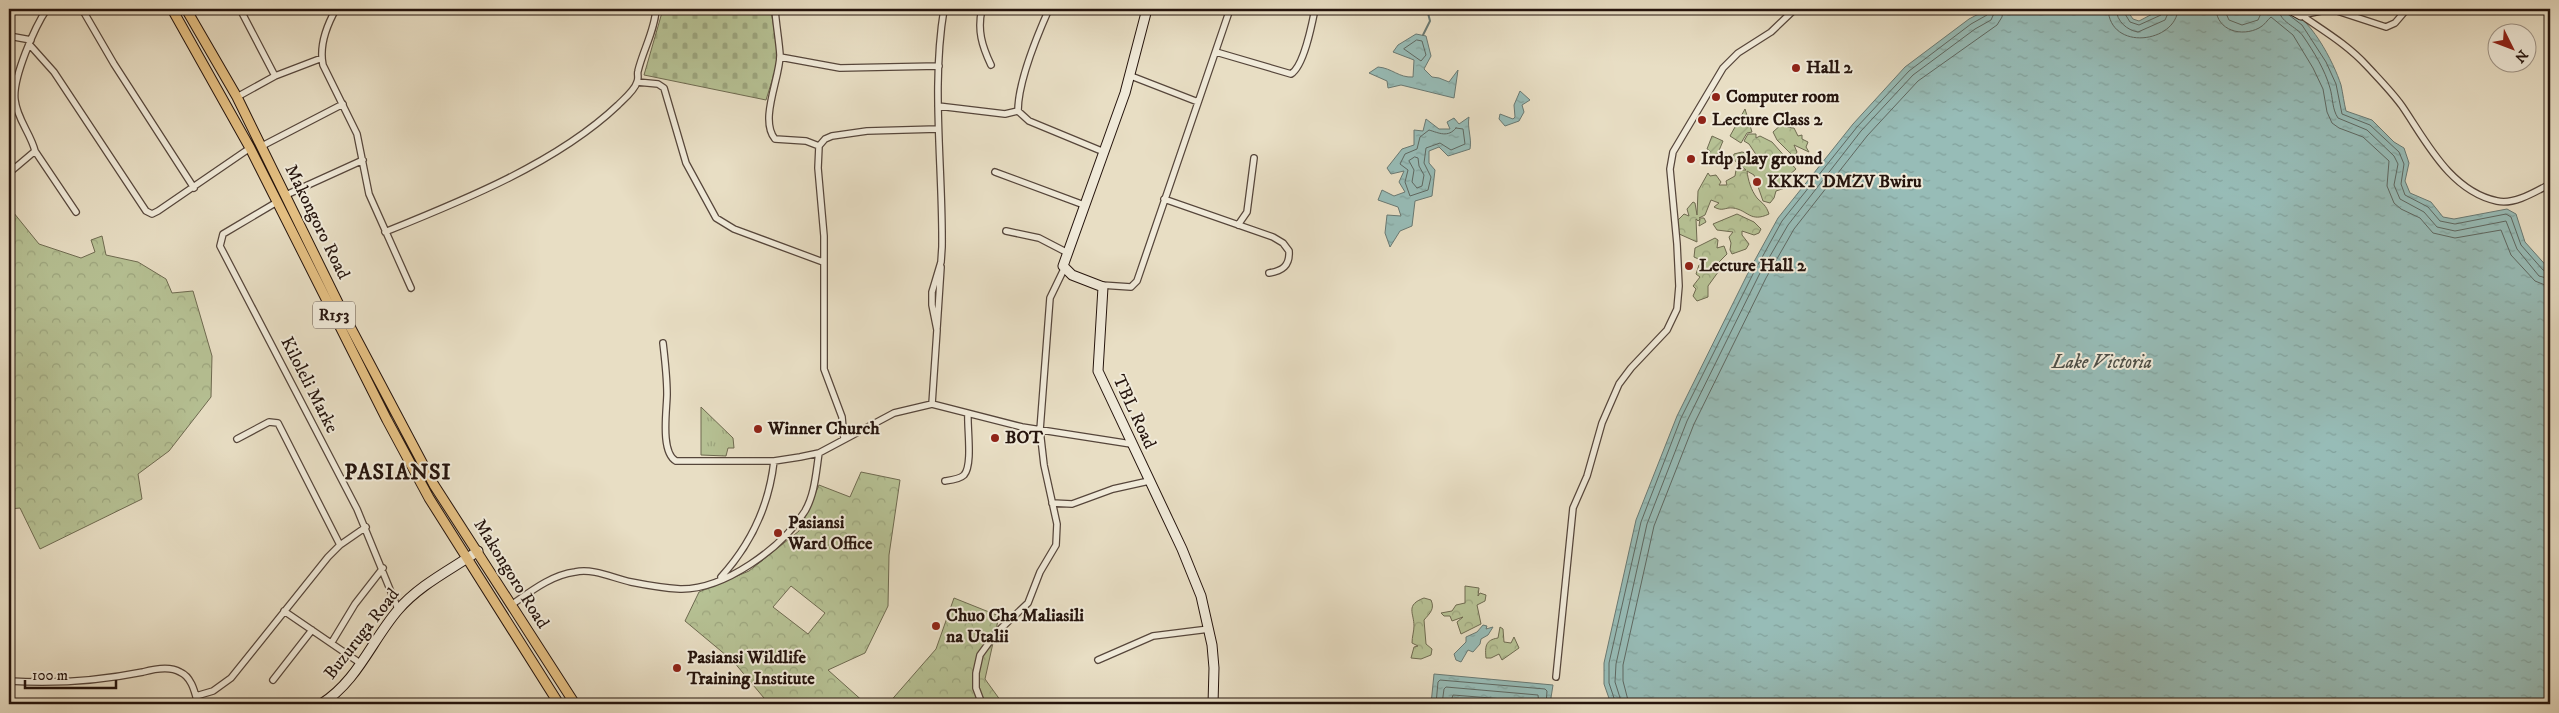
<svg xmlns="http://www.w3.org/2000/svg" width="2559" height="713" viewBox="0 0 2559 713" font-family="'IM FELL DW Pica',serif">
	<style>
		.forest { fill: url(#forest-crowns); stroke: #6e6a50; fill-rule: evenodd }
		.cemetery { fill: url(#cemetery-stones); stroke: #6e6a50 }
		.park { fill: url(#park-tufts); stroke: #6e6a50 }
		.garden { fill: url(#garden-furrows); stroke: #6e6a50 }
		.water { fill: url(#water-ripples); stroke: #697973 }
		.lines { fill: none; stroke-linecap: round; stroke-linejoin: round }
		.shore { stroke: #5e6862; stroke-width: 1 }
		.stream { stroke: #697973; stroke-width: 2 }
		.street-casing { stroke: #56463b; stroke-width: 8 }
		.secondary-casing { stroke: #25140d; stroke-width: 11 }
		.primary-casing { stroke: #25140d; stroke-width: 11 }
		.street { stroke: #f0ead9; stroke-width: 5.5 }
		.secondary { stroke: #f0ead9; stroke-width: 9 }
		.primary { stroke: #e4bf82; stroke-width: 9 }
		.poi-dot { fill: #8f2418; stroke: #f0ead9; stroke-width: 2 }
		.labels { text-anchor: middle; dominant-baseline: central; stroke-width: 4; stroke-linejoin: round; paint-order: stroke }
		.shield { fill: #f0ead9; stroke: #62544a; stroke-width: 1 }
		.shield-label { font-size: 16px; font-weight: bold; fill: #25140d }
		.poi-label { font-size: 18px; font-weight: bold; fill: #25140d; stroke: #f0ead9; text-anchor: start }
		.street-label { font-size: 18px; fill: #25140d; stroke: #f0ead9 }
		.water-label { font-size: 19px; font-style: italic; fill: #4d4f48; stroke: #f0ead9 }
		.district-label { font-size: 22px; font-weight: bold; letter-spacing: 1px; fill: #25140d; stroke: #f0ead9 }
	</style>
	<defs>
		<pattern id="forest-crowns" width="20" height="18" patternUnits="userSpaceOnUse" patternTransform="scale(1.25)"><rect width="20" height="18" fill="#b6c194"/><path d="M2 6a3 3 0 1 1 6 0M12 15a3 3 0 1 1 6 0" fill="none" stroke="#9ca57e"/></pattern>
		<pattern id="cemetery-stones" width="16" height="16" patternUnits="userSpaceOnUse" patternTransform="scale(1.25)"><rect width="16" height="16" fill="#b6c194"/><path d="M2 7V4a2 2 0 0 1 4 0v3zM10 15v-3a2 2 0 0 1 4 0v3z" fill="#9ca57e"/></pattern>
		<pattern id="park-tufts" width="24" height="20" patternUnits="userSpaceOnUse" patternTransform="scale(1.25)"><rect width="24" height="20" fill="#b6c194"/><path d="M3 7l-1-3M5 7V3M7 7l1-3M15 17l-1-3M17 17v-4M19 17l1-3" fill="none" stroke="#9ca57e"/></pattern>
		<pattern id="garden-furrows" width="10" height="10" patternUnits="userSpaceOnUse" patternTransform="scale(1.25)"><rect width="10" height="10" fill="#b6c194"/><path d="M-1 1l2-2M0 10L10 0M9 11l2-2" fill="none" stroke="#9ca57e"/></pattern>
		<pattern id="water-ripples" width="26" height="14" patternUnits="userSpaceOnUse" patternTransform="scale(1.25)"><rect width="26" height="14" fill="#97bcb7"/><path d="M2 4q2-2 4 0t4 0M15 11q2-2 4 0t4 0" fill="none" stroke="#82a19c"/></pattern>
	</defs>
	<rect width="100%" height="100%" fill="#e8dec4"/>
	<filter id="stains"><feTurbulence type="fractalNoise" baseFrequency=".004" numOctaves="4"/><feColorMatrix values="0 0 0 0 .2 0 0 0 0 .09 0 0 0 0 .02 0 0 0 .5 -.17"/></filter>
	<radialGradient id="worn" r=".72"><stop offset=".6" stop-color="#630" stop-opacity="0"/><stop offset="1" stop-color="#630" stop-opacity=".3"/></radialGradient>
	<path class="forest" d="M1783,123L1789,125L1787,127L1794,128L1798,136L1802,135V139L1808,142L1806,147L1809,152L1794,145L1797,152L1794,157L1777,140L1773,132Z
		M1748,134H1756V138L1760,136L1772,142L1796,169L1788,176L1784,175L1782,180L1786,184L1785,188L1776,191L1774,198L1770,203L1763,201L1754,175L1747,171C1748,180 1751,190 1757,198C1763,204 1766,205 1769,214C1750,223 1748,210 1733,208C1725,207 1723,212 1714,207L1719,203L1711,200L1705,215L1699,218H1704L1706,222L1699,226L1700,219L1698,221L1696,219L1697,242L1677,233V221L1684,214L1689,216L1687,209L1693,202L1695,203L1697,215L1698,191L1708,173L1710,176L1716,175L1721,182L1719,185H1727L1726,181L1735,176L1736,170H1746L1733,159L1734,154L1742,152L1757,156L1749,144L1744,141Z
		M9,207L39,244L81,258L95,252L91,240L102,236L106,255L138,262L166,279L172,293L193,291L212,356L211,397L169,451L138,474L142,499L40,549L20,508L9,509Z
		M1737,214L1754,222L1761,229L1759,233L1754,235L1742,231V235L1749,244L1746,249L1732,254L1730,250L1731,243L1729,237L1733,232L1717,230L1713,224Z
		M1715,238L1718,240L1717,248L1724,246L1727,254L1718,263L1721,268L1708,286V297L1697,301L1693,296L1696,289L1693,286L1700,277L1696,274L1699,265L1705,262L1694,257L1695,248Z
		M861,472L900,480L889,555L888,606L865,653L828,670L866,704H769L733,661L685,621L699,592L749,571L799,531L819,485L850,497ZM791,586L825,613L808,634L773,607Z
		M1465,586L1479,588L1478,596L1480,593L1486,595L1485,601L1477,605L1481,624L1461,634L1457,622L1463,617L1452,621L1450,616H1444L1441,613L1452,611L1456,605L1465,603Z
		M954,598L999,616L985,679L1003,704H888L936,649Z
		M1424,598L1431,600C1435,609 1430,613 1424,620L1426,644L1432,649L1431,655L1421,659L1411,658L1414,647L1418,646L1412,643C1412,637 1414,631 1414,626C1414,613 1405,605 1424,598Z
		M1500,627L1503,629L1504,642L1511,643L1514,637L1519,648L1502,660L1499,654L1491,658H1486C1485,647 1485,640 1498,638Z"/>
	<path class="cemetery" d="M663,9L771,11L779,58L766,100L644,75Z"/>
	<path class="park" d="M701,407L733,438L734,448H728L726,456L701,455Z"/>
	<path class="garden" d="M1745,109L1752,132L1747,133L1741,143L1730,136Z
		M1712,136L1723,141L1715,160L1708,157L1710,151L1707,149Z"/>
	<path class="water" d="M1988,9H2126L2133,19L2139,21L2160,10L2168,9H2234L2242,14C2255,10 2270,6 2284,9C2309,13 2334,63 2341,85C2343,94 2344,103 2346,111L2372,120L2394,142L2404,148L2409,163L2405,181L2410,193L2431,202L2443,217L2454,219L2507,209L2516,214L2525,242L2550,270V704H1611L1604,684V663L1636,520L1677,416L1750,269L1778,218L1853,124L1905,67L1969,19Z
		M1416,34L1426,36L1431,56L1424,69L1432,77L1439,78L1449,82L1458,70L1454,98L1401,85L1388,88L1387,81L1369,73L1378,67C1392,68 1399,78 1413,77L1414,60L1393,52L1398,45Z
		M1520,91L1530,100L1522,105L1524,112L1519,121L1505,126L1499,119L1500,114L1513,119L1515,117L1514,105Z
		M1469,117C1467,128 1472,138 1470,149L1448,156L1439,147L1429,151V163L1435,170L1432,196L1415,201L1412,226L1400,231L1390,247L1385,233L1387,215L1401,216L1398,207L1378,200L1382,190L1394,196L1405,192L1399,182L1404,171L1391,174L1387,168L1402,149L1414,145V130L1423,131L1426,119L1439,129H1450L1447,122L1454,118L1459,124Z
		M1483,625L1487,626L1486,629L1493,627L1488,635L1481,639L1480,644L1473,652L1468,650L1461,662L1456,660L1454,654L1466,642V637L1477,632Z
		M1434,674L1553,685L1550,704H1431Z"/>
	<g class="lines">
		<path class="shore" d="M2108,9C2110,52 2176,43 2178,9
			M2116,9C2117,22 2127,30 2138,32L2165,20L2170,9
			M2122,9L2130,22L2139,25L2161,15L2164,9
			M2216,9C2217,31 2242,37 2259,28C2265,25 2267,20 2271,17L2293,35L2313,68L2323,89L2327,112L2332,123L2339,128L2363,137L2389,161L2387,186L2394,203L2401,209L2420,218L2433,233L2455,238L2501,230L2511,255L2535,281L2550,287
			M2224,9L2229,20L2242,25L2258,20L2263,9
			M2279,9C2279,22 2296,26 2303,36C2314,52 2325,70 2330,88C2333,98 2332,109 2338,118L2367,130L2394,156L2398,164L2394,185L2400,199L2424,212L2437,227L2455,231L2506,221L2517,249L2539,276L2550,279
			M2285,12L2302,25L2326,62L2336,84L2342,114L2370,125L2399,152L2404,164L2401,184L2405,195L2428,207L2440,221L2455,224L2506,214L2511,217L2521,245L2543,270L2550,273
			M1417,40L1422,41L1426,55L1421,61L1404,49Z
			M1456,128L1463,129L1465,144L1451,150L1440,143L1426,148L1424,163L1431,177L1428,190L1410,196L1405,182L1408,170L1400,164L1405,154L1417,149L1420,137L1429,130C1439,133 1448,138 1456,128Z
			M1415,157L1418,158L1419,166L1424,175L1422,186L1417,188L1412,182L1414,170L1409,161Z
			M1436,704L1438,682L1440,680L1545,689L1547,691L1546,704
			M1442,704L1444,689L1446,687L1538,695L1539,704
			M1450,704L1453,695L1529,701L1532,704
			M1616,704L1609,683V663L1641,522L1681,418L1754,272L1782,221L1857,127L1909,71L1971,24L1987,15L1989,9
			M1622,704L1615,682L1616,664L1647,524L1687,421L1759,275L1788,225L1861,131L1913,75L1975,29L1991,20L1996,9
			M1629,704L1623,681V665L1654,526L1694,424L1766,278L1794,229L1867,136L1918,81L1997,25L2002,17L2003,9"/>
		<path class="stream" d="M1423,35L1430,21L1427,9"/>
		<defs>
			<path id="street" d="M82,9L114,64L194,188
				M240,9L275,76
				M336,9C327,25 319,46 323,65L357,134L369,194L411,288
				M775,9C776,24 779,40 780,55C780,78 759,120 775,139L806,141L819,146
				M982,9C977,30 982,46 991,65
				M1049,9C1037,36 1018,82 1018,111L1029,121L1104,152
				M2301,15C2324,31 2348,45 2367,66C2379,79 2392,92 2402,106C2426,141 2450,191 2497,201C2514,205 2535,192 2550,184
				M2301,15L2331,9L2386,27L2395,23L2407,9
				M9,36L31,40
				M29,44L54,72L146,211L152,214L158,211L250,148
				M1216,52L1291,74C1304,66 1312,24 1315,9
				M780,57L840,68L939,66
				M1131,76L1198,102
				M637,82L658,84L664,88L686,163L716,218L734,229L823,262
				M237,97L275,76L322,58
				M938,106L1005,114L1018,111
				M262,146L343,104
				M35,151L76,212
				M995,172L1084,205
				M9,173L35,151C31,134 17,119 15,100C12,79 35,26 47,9
				M286,195L363,160
				M1164,199L1273,237L1283,243L1289,251C1290,266 1282,271 1269,273
				M277,202L223,234L220,246L357,509L398,609
				M1238,225L1247,212L1254,158
				M1006,231L1039,238L1066,252
				M385,232C462,201 557,163 618,105C624,99 635,90 637,82C639,78 637,74 638,71C643,50 655,30 656,9
				M1101,285L1131,287L1137,281L1230,9
				M937,328L941,267
				M663,343C665,360 667,377 667,394C667,409 660,452 676,461H774L800,457L819,453L894,413L932,404L1022,427L1131,444
				M932,404L937,330L932,305V292L941,262L942,247C943,168 931,87 944,9
				M237,439L269,422L278,423L340,545
				M844,439L842,417L824,369V236L818,168L819,146L825,139L832,136L867,131L938,129
				M945,481C952,480 960,479 964,475C973,465 967,428 968,414
				M1052,503L1072,504L1113,489L1149,481
				M721,577C751,544 769,506 774,461
				M511,605C530,592 551,575 575,572C593,568 613,578 631,582C646,585 664,588 680,589C724,590 782,548 805,511C815,494 816,472 819,453
				M284,611L360,663
				M332,642L355,604L383,568
				M1098,660L1153,636L1209,629
				M1556,677L1573,508L1587,476L1602,423L1619,384L1631,368L1667,330L1677,309L1679,286L1677,244L1670,169L1673,152L1723,68L1738,53L1771,32L1795,9
				M273,680L312,630
				M9,681C55,684 98,681 143,672C154,669 170,666 180,672C192,677 195,693 198,704
				M196,696L213,691L231,678L328,557L340,545L366,527
				M982,704L976,688V673L980,655L996,633L1028,603L1040,572L1056,545L1057,524L1044,465L1040,430L1050,298L1064,269"/>
			<path id="secondary" d="M1147,9L1125,93L1063,266L1072,275L1103,287L1098,371L1182,549L1201,596L1212,645L1214,668L1213,704
				M2290,9L2301,15
				M321,704C357,682 372,640 398,610C419,585 452,569 478,551"/>
			<path id="primary" d="M172,9L250,148L387,420L429,498L559,704
				M186,9L237,97L344,315L434,485L575,704"/>
		</defs>
		<use href="#street" class="street-casing"/>
		<use href="#secondary" class="secondary-casing"/>
		<use href="#primary" class="primary-casing"/>
		<use href="#street" class="street"/>
		<use href="#secondary" class="secondary"/>
		<use href="#primary" class="primary"/>
	</g>
	<g class="poi-dot">
		<circle cx="1796" cy="68" r="5"/>
		<circle cx="1716" cy="97" r="5"/>
		<circle cx="1702" cy="120" r="5"/>
		<circle cx="1691" cy="159" r="5"/>
		<circle cx="1757" cy="182" r="5"/>
		<circle cx="1689" cy="266" r="5"/>
		<circle cx="758" cy="429" r="5"/>
		<circle cx="995" cy="438" r="5"/>
		<circle cx="778" cy="533" r="5"/>
		<circle cx="936" cy="626" r="5"/>
		<circle cx="677" cy="668" r="5"/>
	</g>
	<g class="labels">
		<rect class="shield" x="313" y="301.5" width="42" height="27" rx="4"/>
		<g class="shield-label">
			<text x="334" y="315">R153</text>
		</g>
		<g class="poi-label">
			<text x="1806" y="68">Hall 2</text>
			<text x="1726" y="97">Computer room</text>
			<text x="1712" y="120">Lecture Class 2</text>
			<text x="1701" y="159">Irdp play ground</text>
			<text x="1767" y="182">KKKT DMZV Bwiru</text>
			<text x="1699" y="266">Lecture Hall 2</text>
			<text x="768" y="429">Winner Church</text>
			<text x="1005" y="438">BOT</text>
			<text x="788" y="523">Pasiansi<tspan x="788" dy="21">Ward Office</tspan></text>
			<text x="946" y="616">Chuo Cha Maliasili<tspan x="946" dy="21">na Utalii</tspan></text>
			<text x="687" y="658">Pasiansi Wildlife<tspan x="687" dy="21">Training Institute</tspan></text>
		</g>
		<g class="street-label">
			<text transform="translate(317 222) rotate(64)">Makongoro Road</text>
			<text transform="translate(309 385) rotate(63)">Kiloleli Marke</text>
			<text transform="translate(1134 412) rotate(65)">TBL Road</text>
			<text transform="translate(511 574) rotate(58)">Makongoro Road</text>
			<text transform="translate(362 634) rotate(-52)">Buzuruga Road</text>
		</g>
		<g class="water-label">
			<text x="2102" y="362">Lake Victoria</text>
		</g>
		<g class="district-label">
			<text x="398" y="472">PASIANSI</text>
		</g>
	</g>
	<rect width="2559" height="713" fill="none" stroke="#e8dec4" stroke-width="30"/>
	<rect x="10" y="10" width="2539" height="693" fill="none" stroke="#25140d" stroke-width="2.5"/>
	<rect x="15" y="15" width="2529" height="683" fill="none" stroke="#25140d"/>
	<g transform="translate(2512 48) rotate(132)"><circle r="24" fill="#f0ead9" stroke="#9f9487"/>
	<path d="M0-4L9 19L0 12L-9 19Z" fill="#8f2418"/>
	<text y="-8" font-size="14" font-weight="bold" text-anchor="middle" fill="#25140d">N</text>
	</g>
	<path d="M25 680v8h91v-8" fill="none" stroke="#25140d" stroke-width="2.5"/>
	<text x="32" y="680" font-size="15" fill="#25140d" stroke="#f0ead9" stroke-width="4" paint-order="stroke">100 m</text>
	<rect width="100%" height="100%" filter="url(#stains)"/>
	<rect width="100%" height="100%" fill="url(#worn)"/>
</svg>
